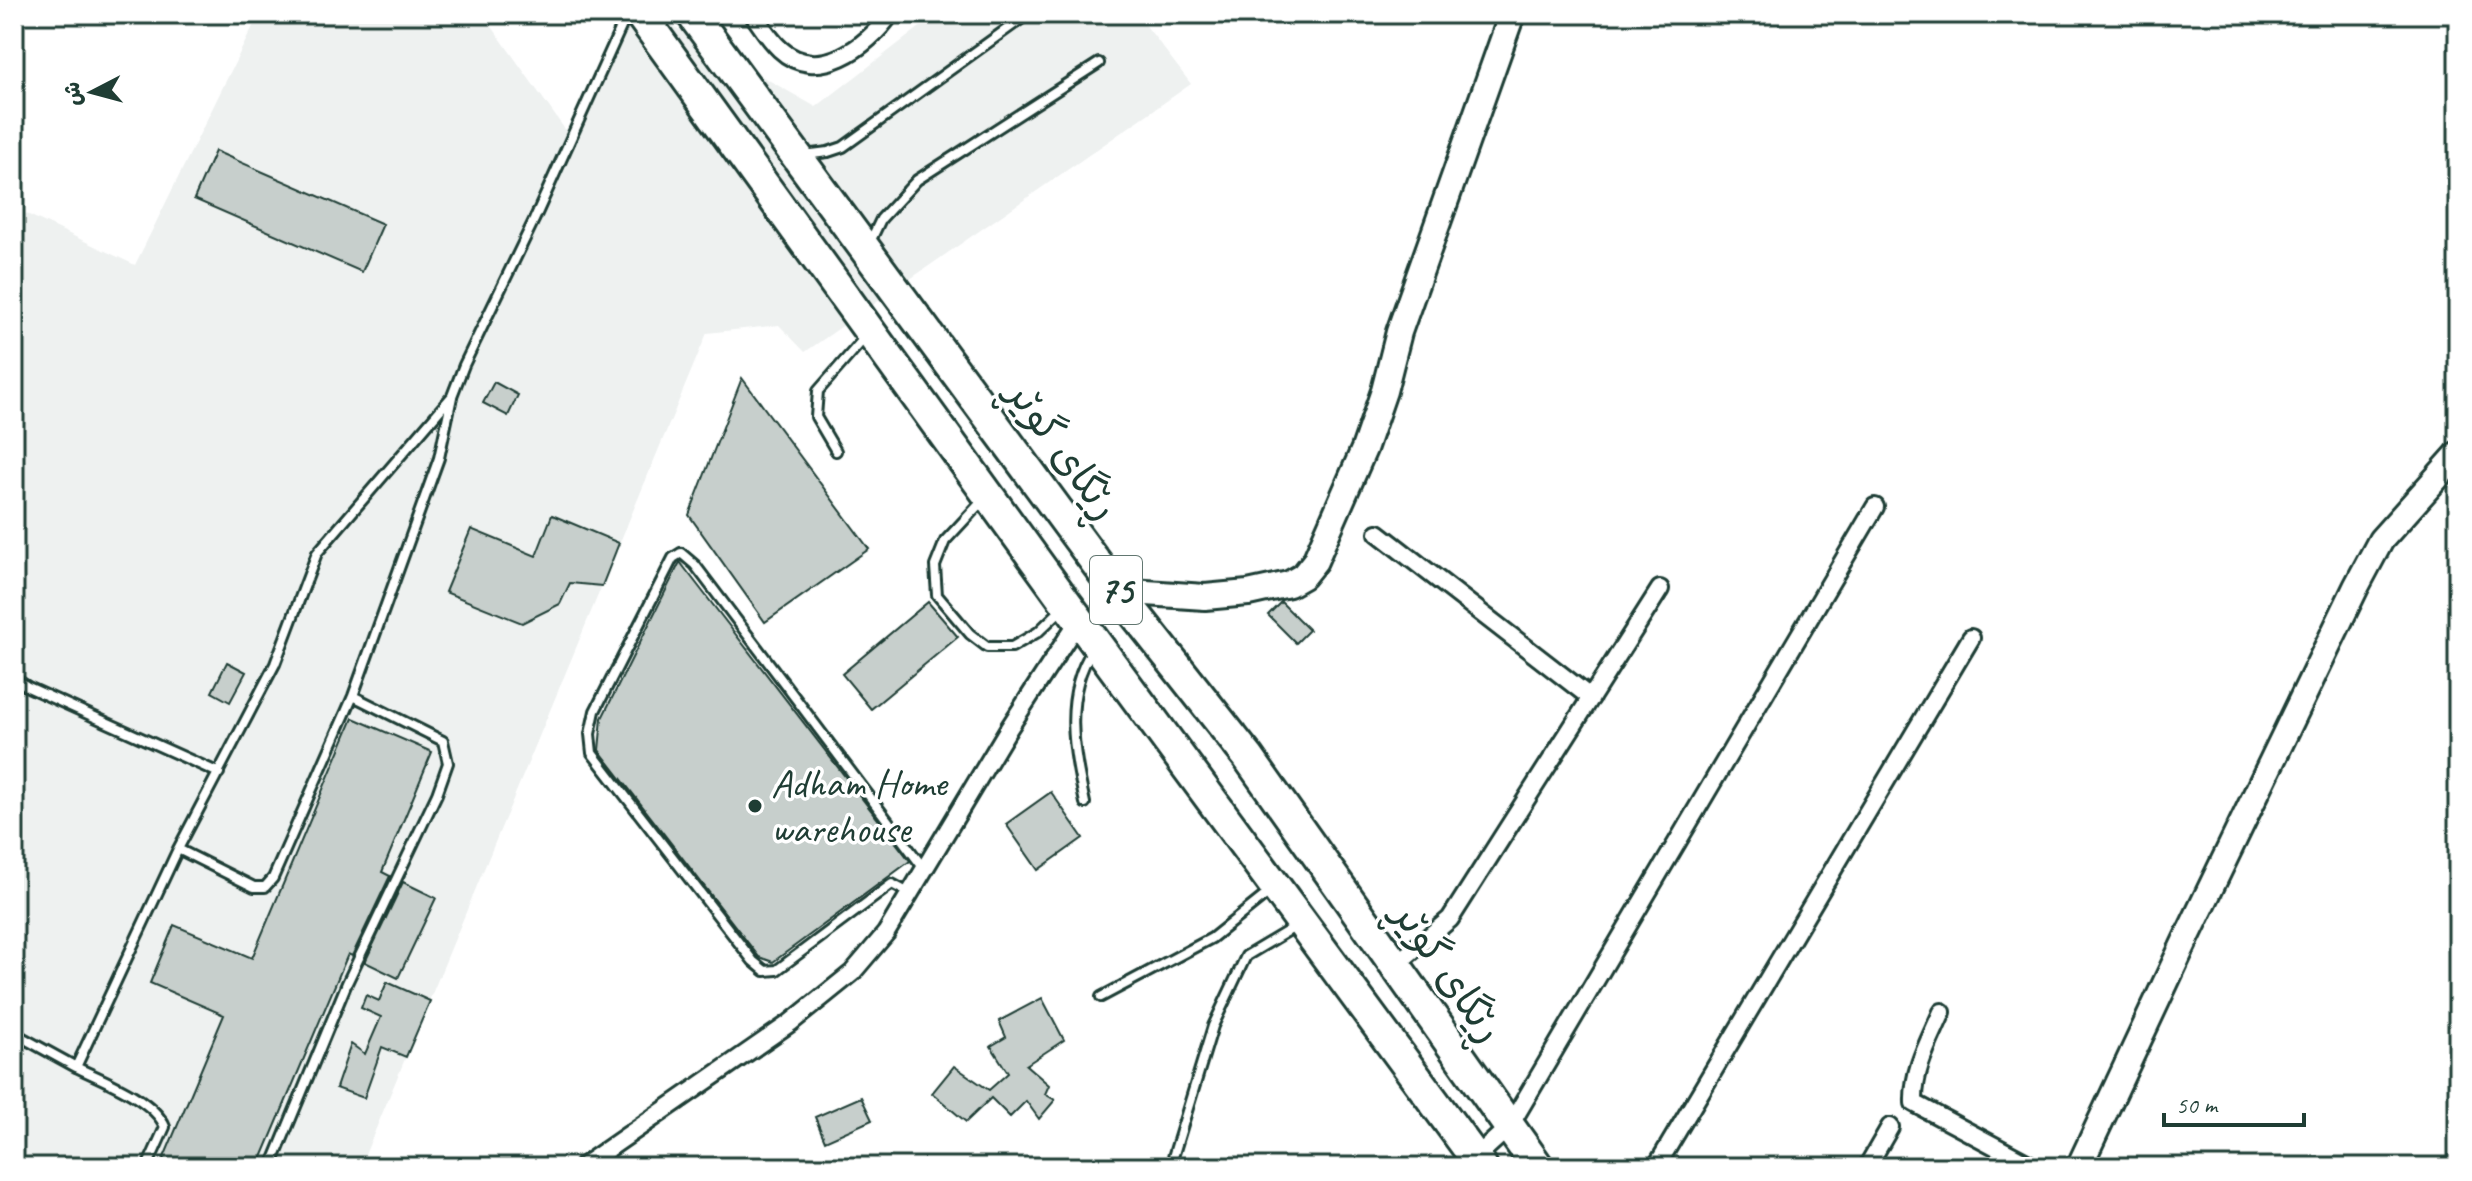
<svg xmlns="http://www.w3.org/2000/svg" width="2472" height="1181" viewBox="0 0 2472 1181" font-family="Caveat,'Playpen Sans Arabic',sans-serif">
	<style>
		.built { fill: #eef1f0 }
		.building { fill: #c7cfcc; stroke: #1f3d34; stroke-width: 2 }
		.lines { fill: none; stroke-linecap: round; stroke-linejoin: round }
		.lane-casing { stroke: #1f3d34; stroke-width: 14 }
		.street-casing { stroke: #1f3d34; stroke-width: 22 }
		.secondary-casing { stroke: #1f3d34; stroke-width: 30 }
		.highway-casing { stroke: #1f3d34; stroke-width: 36 }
		.lane { stroke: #fff; stroke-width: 8 }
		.street { stroke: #fff; stroke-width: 16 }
		.secondary { stroke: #fff; stroke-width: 24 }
		.highway { stroke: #fff; stroke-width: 30 }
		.poi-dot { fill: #1f3d34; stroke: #fff; stroke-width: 3 }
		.labels { text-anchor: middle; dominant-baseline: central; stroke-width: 7; stroke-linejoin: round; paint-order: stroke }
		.shield { fill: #fff; stroke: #627771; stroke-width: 2 }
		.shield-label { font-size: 38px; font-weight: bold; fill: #1f3d34 }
		.street-label { font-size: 40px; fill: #1f3d34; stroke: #fff }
		.poi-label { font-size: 40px; fill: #1f3d34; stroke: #fff; text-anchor: start }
	</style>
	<rect width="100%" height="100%" fill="#fff"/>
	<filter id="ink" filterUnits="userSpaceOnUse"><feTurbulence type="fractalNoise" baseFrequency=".0125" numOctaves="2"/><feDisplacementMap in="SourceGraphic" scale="16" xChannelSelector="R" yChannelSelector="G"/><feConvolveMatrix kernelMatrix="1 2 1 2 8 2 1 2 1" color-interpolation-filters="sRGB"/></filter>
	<g filter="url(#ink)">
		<path class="built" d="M259,14H483L571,138L627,14H652L816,107L937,14H1137L1191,84L805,352L779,325L707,333L360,1167H14V208L135,265Z"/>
		<path class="building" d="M215,151L383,224L362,272L194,199Z
			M742,378L869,549L765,622L689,515Z
			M494,382L518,395L508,416L483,403Z
			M552,515L619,543L602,586L570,583L560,604L522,623L445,592L471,529L536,556Z
			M680,562L910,861L773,962L759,957L599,750L602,718Z
			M928,602L958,637L871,709L842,674Z
			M1281,602L1309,630L1296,643L1268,615Z
			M227,662L246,672L230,702L212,692Z
			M353,718L432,752L382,872L390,876L352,956L348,954L258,1167H160L224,1015L150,983L174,925L252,958Z
			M1051,792L1083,838L1038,870L1006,824Z
			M403,882L436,898L398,978L365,962Z
			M387,982L430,1001L406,1057L382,1047L364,1098L336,1088L351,1044L365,1054L381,1017L361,1008L366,995L379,1001Z
			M1042,998L1064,1040L1026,1065L1049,1085L1045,1094L1055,1100L1039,1119L1026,1101L1010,1117L991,1098L966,1122L932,1093L954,1066L989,1090L1008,1073L991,1046L1006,1037L999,1021Z
			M861,1097L872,1120L825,1141L815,1117Z"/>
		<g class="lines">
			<defs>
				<path id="lane" d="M804,155L828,152L843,147L1028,14
					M870,242L881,219L917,180L1099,63
					M836,451L816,417L818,391L867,335
					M985,498L945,541L935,566L937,595L970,634L987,647H1012L1038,632L1064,607
					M14,678L28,687L219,773
					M1085,803C1074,752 1062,696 1093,649
					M178,849L254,887H265L273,878L353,696L439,458L452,397
					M909,893L892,884L777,970L765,971L753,961L592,753L590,734L595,711L673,558L681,553L695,565L925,870
					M1101,997L1212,938L1272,890
					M14,1033L76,1067L178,849L275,664L317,553L452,396L464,365L534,220L627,14
					M76,1067C102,1080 154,1099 165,1127L147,1167
					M271,1167L347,983L437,794L448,763L443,741L353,696
					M1170,1167L1213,1026L1246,956L1298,925"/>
				<path id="street" d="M753,14C761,25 769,39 780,49C817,84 868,47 890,14
					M1378,533L1591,698
					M1394,966L1450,919L1660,589
					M1942,1012C1929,1042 1913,1069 1914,1103L2034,1167
					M1475,1158L1509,1127L1875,507
					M582,1167L790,1023L852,973L886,933L1009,728L1079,620
					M1656,1167L1971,638
					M1867,1167L1890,1127"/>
				<path id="secondary" d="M1117,591L1205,597L1248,593L1289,584L1303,576L1315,561L1364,449L1384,391L1399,332L1512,14
					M2079,1167L2186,939L2356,587L2381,540L2458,454"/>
				<path id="highway" d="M640,14L1067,604L1482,1167
					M692,14L1117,591L1248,757L1538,1167"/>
			</defs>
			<use href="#lane" class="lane-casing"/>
			<use href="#street" class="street-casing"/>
			<use href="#secondary" class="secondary-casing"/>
			<use href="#highway" class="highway-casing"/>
			<use href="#lane" class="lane"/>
			<use href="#street" class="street"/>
			<use href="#secondary" class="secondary"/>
			<use href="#highway" class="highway"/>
		</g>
	</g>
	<circle class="poi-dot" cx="755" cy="806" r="8"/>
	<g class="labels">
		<rect class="shield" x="1090" y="556" width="52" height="68" rx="6"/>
		<g class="shield-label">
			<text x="1116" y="590">75</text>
		</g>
		<g class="street-label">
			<text transform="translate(1063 450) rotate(54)">ڕێگای گوێڕ</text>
			<text transform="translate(1448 972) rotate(55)">ڕێگای گوێڕ</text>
		</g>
		<g class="poi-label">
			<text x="771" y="783">Adham Home<tspan x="771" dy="46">warehouse</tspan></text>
		</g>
	</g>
	<rect width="2472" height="1181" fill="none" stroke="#fff" stroke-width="48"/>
	<rect x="24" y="24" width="2424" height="1133" fill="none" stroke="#1f3d34" stroke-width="3" filter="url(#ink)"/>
	<g transform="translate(92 92) rotate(264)" stroke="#ffffff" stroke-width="6" paint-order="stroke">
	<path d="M0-6L14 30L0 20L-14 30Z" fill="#1f3d34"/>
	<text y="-12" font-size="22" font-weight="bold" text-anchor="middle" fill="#1f3d34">ش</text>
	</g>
	<path d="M2164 1113v12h140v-12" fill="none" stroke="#1f3d34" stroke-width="4"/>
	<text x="2176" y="1113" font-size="24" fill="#1f3d34" stroke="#ffffff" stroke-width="6" paint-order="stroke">50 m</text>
</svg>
